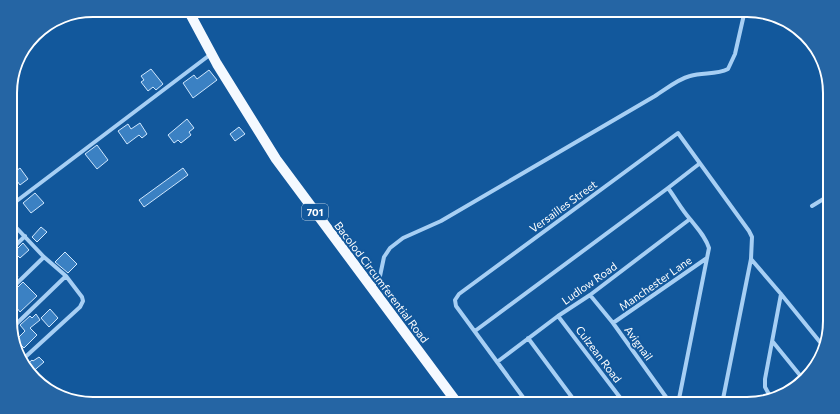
<svg xmlns="http://www.w3.org/2000/svg" width="840" height="414" viewBox="0 0 840 414" font-family="Commissioner,sans-serif">
	<style>
		.building { fill: #3b81c3; stroke: #cfe7fe }
		.lines { fill: none; stroke-linecap: round; stroke-linejoin: round }
		.minor { stroke: #a7cff4; stroke-width: 4 }
		.primary { stroke: #f4f9ff; stroke-width: 10 }
		.labels { text-anchor: middle; dominant-baseline: central; stroke-width: 4; stroke-linejoin: round; paint-order: stroke }
		.shield { fill: #12589c; stroke: #b8cde1; stroke-width: 1 }
		.shield-label { font-size: 10px; font-weight: bold; fill: #fff }
		.street-label { font-size: 11px; fill: #fff; stroke: #12589c }
		.rim { fill: none; stroke: #fff; stroke-width: 2 }
	</style>
	<rect width="100%" height="100%" fill="#12589c"/>
	<path class="building" d="M151,69L163,84L156,90L153,87L148,91L141,82L144,80L141,76Z
		M209,70L217,80L193,98L183,83L194,75L197,79Z
		M187,119L194,128L189,132L191,135L181,143L178,140L174,143L168,135Z
		M140,123L147,134L142,138L139,135L127,144L118,131L128,124L131,129Z
		M239,127L245,134L235,141L230,134Z
		M97,145L108,160L97,169L85,154Z
		M20,168L28,179L20,185L12,174Z
		M183,168L188,175L144,207L139,200Z
		M35,193L44,203L31,213L23,203Z
		M41,227L47,232L37,242L32,237Z
		M23,243L29,250L20,258L14,252Z
		M65,252L77,264L68,273L55,262Z
		M11,265L17,273L16,274L18,277L11,284Z
		M23,282L37,296L20,312L14,304L11,307V292H13Z
		M50,309L58,318L49,327L41,318Z
		M36,314L40,320L30,328L37,335L24,348L16,340L25,331L20,325L30,316L32,318Z
		M39,357L44,362L30,374L27,371L25,366L32,360L33,361Z"/>
	<g class="lines">
		<path class="minor" d="M668,188C676,199 682,210 690,219C698,229 705,236 709,248L678,404
			M10,206L211,54
			M812,206L830,195
			M10,221L44,257L66,276L82,297L83,301L80,307L22,360
			M11,250L25,236
			M751,259L781,294L824,347
			M372,288L380,276L384,257L390,248L403,238L441,221L655,96C666,89 678,79 690,76C703,72 716,75 728,69L735,54L745,10
			M11,289L44,257
			M590,295L613,323L671,404
			M558,316L625,404
			M613,323L707,258
			M11,329L66,276
			M475,331L668,188L699,164
			M528,338L577,404
			M773,342L803,379
			M497,362L558,316L590,295L690,219
			M771,398L765,387V379L781,294
			M528,404L456,306L455,300L459,294L678,133L749,231L752,237L751,259L722,404"/>
		<path class="primary" d="M188,10L217,64L276,159L458,404"/>
	</g>
	<g class="labels">
		<rect class="shield" x="302" y="204" width="26" height="16" rx="3"/>
		<g class="shield-label">
			<text x="315" y="212">701</text>
		</g>
		<g class="street-label">
			<text transform="translate(563 206) rotate(-36)">Versailles Street</text>
			<text transform="translate(382 282) rotate(53)">Bacolod Circumferential Road</text>
			<text transform="translate(589 283) rotate(-35)">Ludlow Road</text>
			<text transform="translate(655 283) rotate(-35)">Manchester Lane</text>
			<text transform="translate(639 343) rotate(54)">Avignail</text>
			<text transform="translate(599 354) rotate(53)">Culzean Road</text>
		</g>
	</g>
	<path d="M0 0H840V414H0ZM93 17H747A76 76 0 0 1 823 93V321A76 76 0 0 1 747 397H93A76 76 0 0 1 17 321V93A76 76 0 0 1 93 17Z" fill="#2565a4" fill-rule="evenodd"/>
	<path class="rim" d="M93 17H747A76 76 0 0 1 823 93V321A76 76 0 0 1 747 397H93A76 76 0 0 1 17 321V93A76 76 0 0 1 93 17Z"/>
</svg>
